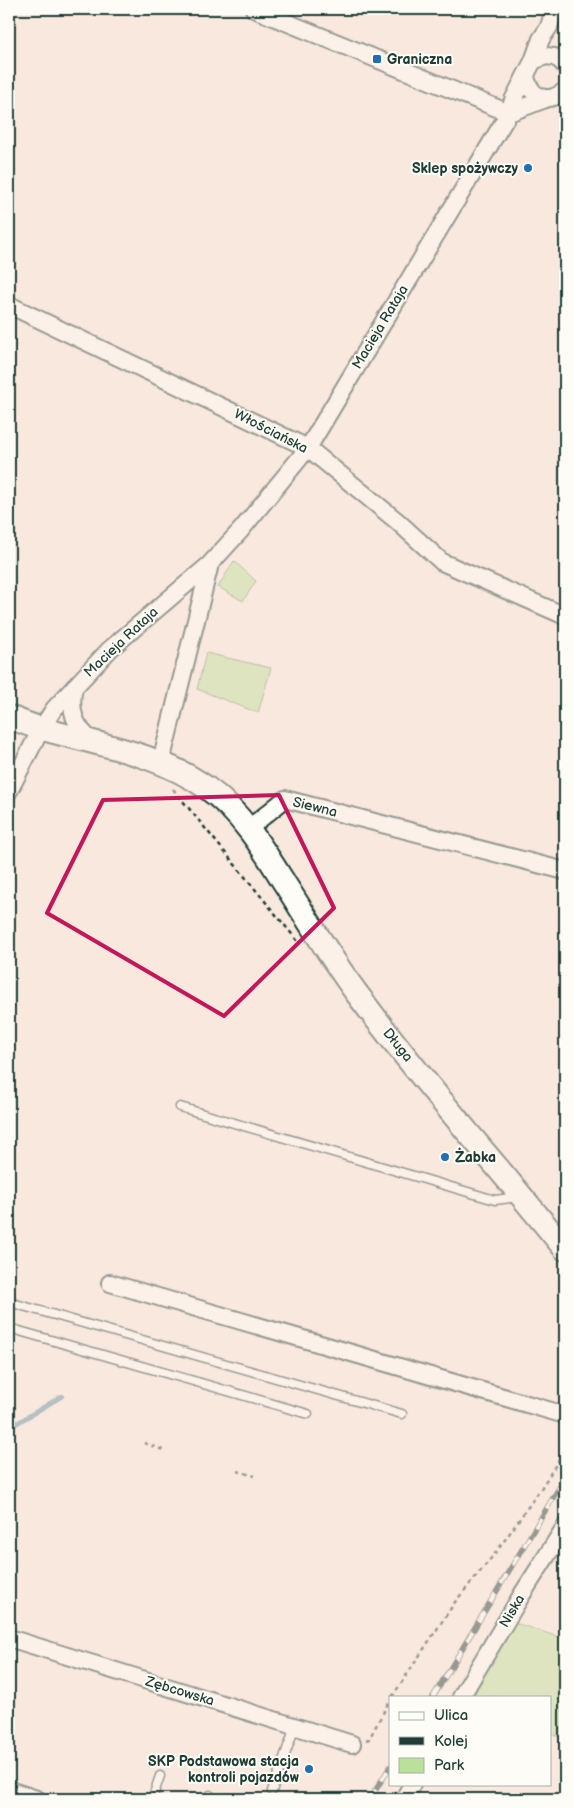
<svg xmlns="http://www.w3.org/2000/svg" width="574" height="1808" viewBox="0 0 574 1808" font-family="'Balsamiq Sans',sans-serif">
	<style>
		.green { fill: #bbe09a; stroke: #6d8e67 }
		.lines { fill: none; stroke-linecap: round; stroke-linejoin: round }
		.stream { stroke: #5f90a1; stroke-width: 4.5 }
		.lane-casing { stroke: #1f3d34; stroke-width: 11 }
		.street-casing { stroke: #1f3d34; stroke-width: 20 }
		.secondary-casing { stroke: #1f3d34; stroke-width: 26 }
		.path { stroke: #1f3d34; stroke-width: 2.5; stroke-dasharray: 4 4; stroke-linecap: butt }
		.lane { stroke: #fdfcf7; stroke-width: 8 }
		.street { stroke: #fdfcf7; stroke-width: 16 }
		.secondary { stroke: #fdfcf7; stroke-width: 22 }
		.rail-casing { stroke: #1f3d34; stroke-width: 5.5 }
		.rail { stroke: #fdfcf7; stroke-width: 4; stroke-dasharray: 11; stroke-linecap: butt }
		.marked { fill: none; stroke: #c2185b; stroke-width: 4; stroke-linejoin: round }
		.poi-dot { fill: #1f6fb2; stroke: #fdfcf7; stroke-width: 2 }
		.labels { text-anchor: middle; dominant-baseline: central; stroke-width: 4; stroke-linejoin: round; paint-order: stroke }
		.poi-label { font-size: 14px; font-weight: bold; fill: #1f3d34; stroke: #fdfcf7; text-anchor: start }
		.street-label { font-size: 14px; fill: #1f3d34; stroke: #fdfcf7 }
	</style>
	<rect width="100%" height="100%" fill="#f9e8de"/>
	<filter id="ink" filterUnits="userSpaceOnUse"><feTurbulence type="fractalNoise" baseFrequency=".02" numOctaves="2"/><feDisplacementMap in="SourceGraphic" scale="10" xChannelSelector="R" yChannelSelector="G"/><feConvolveMatrix kernelMatrix="1 2 1 2 8 2 1 2 1" color-interpolation-filters="sRGB"/></filter>
	<g filter="url(#ink)">
		<path class="green" d="M234,561L256,581L243,601L218,587Z
			M206,653L271,668L258,713L197,689Z
			M512,1622L565,1639V1739L550,1734V1697H473Z"/>
		<g class="lines">
			<path class="stream" d="M9,1428L62,1396"/>
			<defs>
				<path id="lane" d="M180,1107L495,1200L518,1197
					M9,1302L402,1414
					M9,1328L308,1414
					M272,1791L295,1727
					M152,1799L160,1776
					M209,1799L210,1795"/>
				<path id="street" d="M254,9L509,113
					M533,61L541,39L549,27L554,9
					M526,76C528,90 539,102 554,97C558,95 562,93 565,91
					M509,113L548,98
					M9,305L308,448L397,521L442,562L565,616
					M74,687C69,711 74,726 93,742
					M161,762L210,564
					M9,791L41,729L54,709L110,649L210,564L241,530L308,448L509,113L513,100L533,61L546,56L554,57L560,60L565,66
					M248,829L285,799L565,871
					M110,1283L565,1415
					M9,1638L352,1744
					M461,1697L521,1596L565,1527
					M9,1790L37,1799
					M404,1799L412,1784"/>
				<path id="secondary" d="M9,717C20,721 31,726 43,729C99,745 158,753 207,788C241,812 264,850 285,884C308,920 330,957 355,991C421,1080 495,1163 565,1249"/>
			</defs>
			<use href="#lane" class="lane-casing"/>
			<use href="#street" class="street-casing"/>
			<use href="#secondary" class="secondary-casing"/>
			<path class="path" d="M173,789L300,944
				M144,1443L163,1450
				M237,1471L255,1476
				M392,1697L455,1602L497,1551L540,1490L565,1450
				M366,1740L369,1739L390,1700"/>
			<use href="#lane" class="lane"/>
			<use href="#street" class="street"/>
			<use href="#secondary" class="secondary"/>
			<defs>
				<path id="rail" d="M433,1697L565,1478
					M370,1799L390,1767"/>
			</defs>
			<use href="#rail" class="rail-casing"/>
			<use href="#rail" class="rail"/>
		</g>
	</g>
	<path d="M0 0H574V1808H0ZM279,795L334,908L224,1016L47,913L103,800Z" fill="#f9e8de" fill-opacity=".55" fill-rule="evenodd"/>
	<path class="marked" d="M279,795L334,908L224,1016L47,913L103,800Z"/>
	<g class="poi-dot">
		<rect x="372" y="54" width="10" height="10" rx="2.5"/>
		<circle cx="528" cy="168" r="5"/>
		<circle cx="445" cy="1157" r="5"/>
		<circle cx="309" cy="1769" r="5"/>
	</g>
	<g class="labels">
		<g class="poi-label">
			<text x="387" y="59">Graniczna</text>
			<text x="518" y="168" text-anchor="end">Sklep spożywczy</text>
			<text x="455" y="1157">Żabka</text>
			<text x="299" y="1761" text-anchor="end">SKP Podstawowa stacja<tspan x="299" dy="16">kontroli pojazdów</tspan></text>
		</g>
		<g class="street-label">
			<text transform="translate(380 327) rotate(-59)">Macieja Rataja</text>
			<text transform="translate(271 431) rotate(27)">Włościańska</text>
			<text transform="translate(121 642) rotate(-43)">Macieja Rataja</text>
			<text transform="translate(315 807) rotate(14)">Siewna</text>
			<text transform="translate(398 1045) rotate(51)">Długa</text>
			<text transform="translate(512 1611) rotate(-59)">Niska</text>
			<text transform="translate(180 1691) rotate(17)">Zębcowska</text>
		</g>
	</g>
	<rect width="574" height="1808" fill="none" stroke="#fdfcf7" stroke-width="30"/>
	<rect x="15" y="15" width="544" height="1778" fill="none" stroke="#1f3d34" stroke-width="2" filter="url(#ink)"/>
	<rect x="389" y="1696" width="162" height="90" fill="#fdfcf7" stroke="#a4b0a9"/>
	<rect x="399" y="1712" width="25" height="8" fill="#fdfcf7" stroke="#a4b0a9"/>
	<text x="434" y="1720" font-size="15" fill="#1f3d34">Ulica</text>
	<rect x="399" y="1737" width="25" height="8" fill="#1f3d34" stroke="#a4b0a9"/>
	<text x="434" y="1746" font-size="15" fill="#1f3d34">Kolej</text>
	<rect x="399" y="1758" width="25" height="15" fill="#bbe09a" stroke="#a4b0a9"/>
	<text x="434" y="1770" font-size="15" fill="#1f3d34">Park</text>
</svg>
